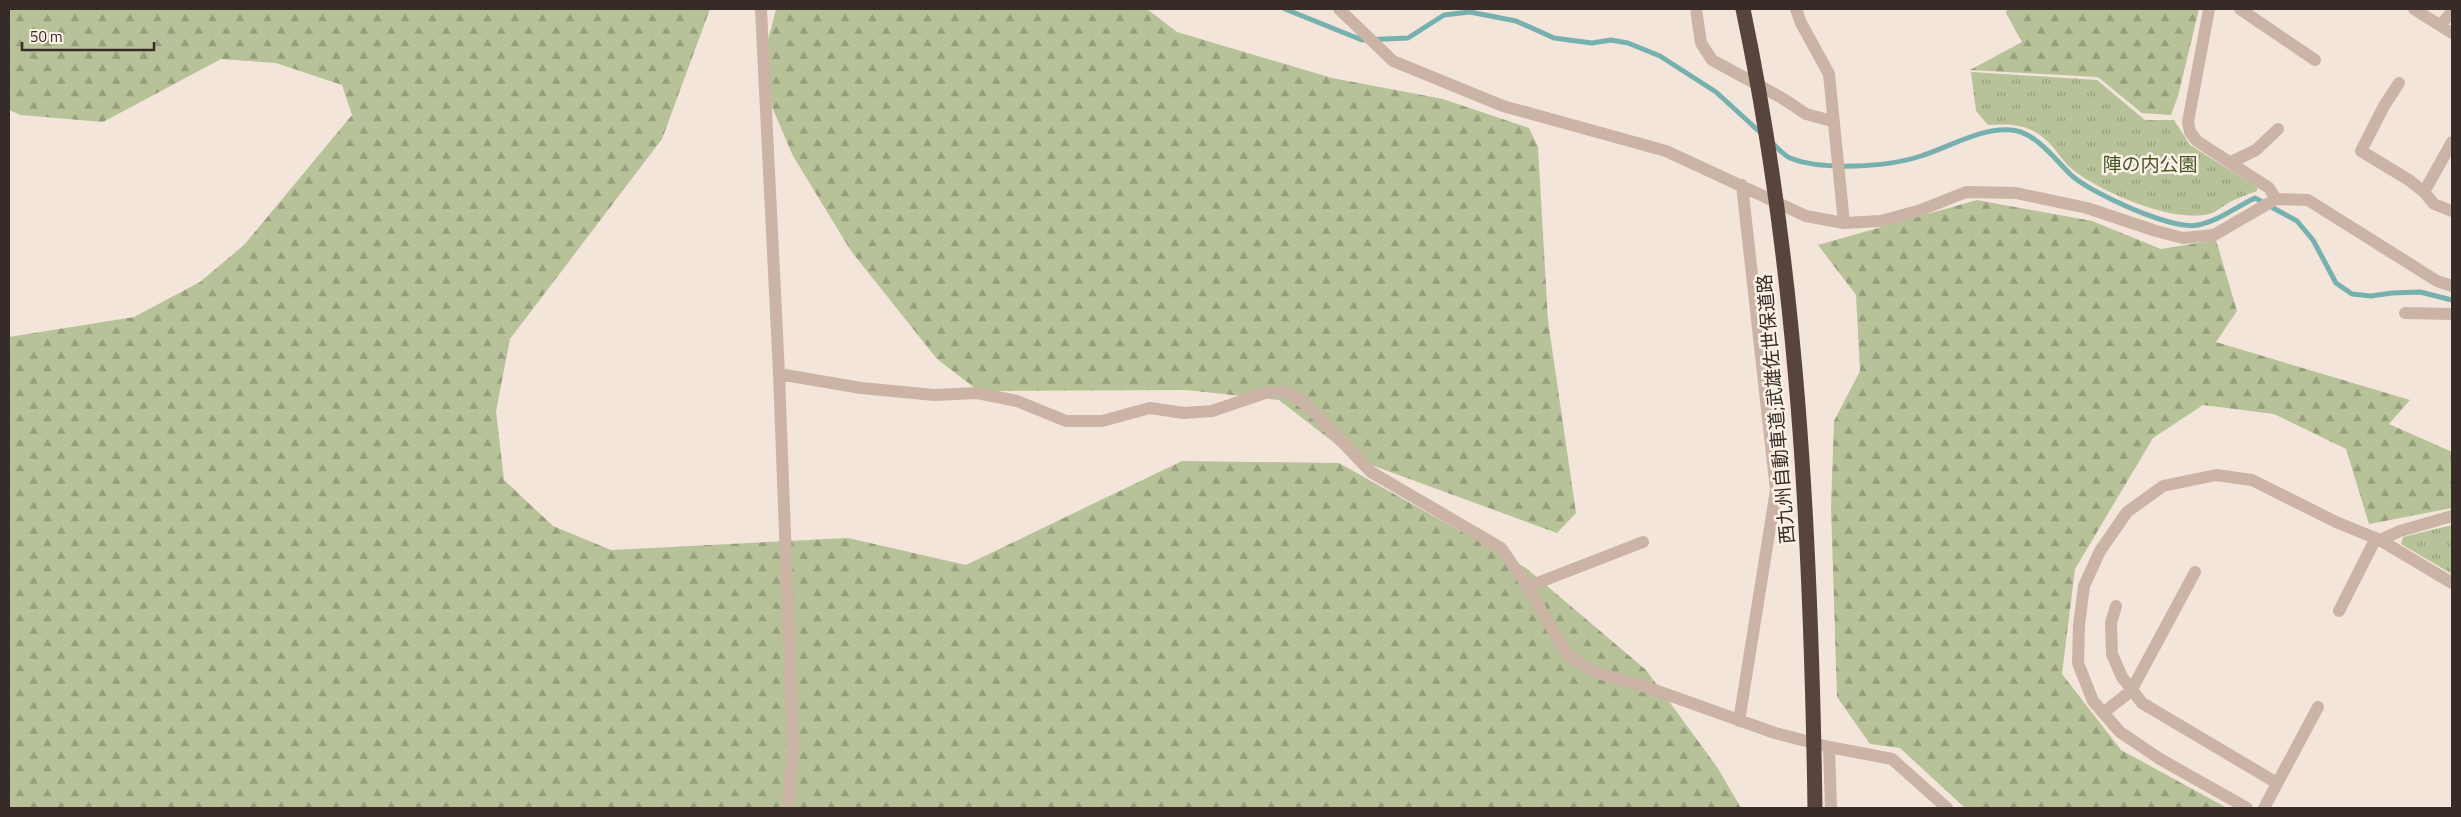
<svg xmlns="http://www.w3.org/2000/svg" width="2461" height="817" viewBox="0 0 2461 817" font-family="'Titillium Web','Noto Sans JP',sans-serif">
	<style>
		.forest { fill: url(#forest-firs) }
		.park { fill: url(#park-tufts) }
		.lines { fill: none; stroke-linecap: round; stroke-linejoin: round }
		.stream { stroke: #77b1af; stroke-width: 5 }
		.minor { stroke: #cbb4a5; stroke-width: 12 }
		.highway { stroke: #58443d; stroke-width: 15 }
		.labels { text-anchor: middle; dominant-baseline: central; stroke-width: 5; stroke-linejoin: round; paint-order: stroke }
		.park-label { font-size: 19px; fill: #495629; stroke: #faf0e6 }
		.street-label { font-size: 19px; fill: #372b27; stroke: #faf0e6 }
	</style>
	<defs>
		<pattern id="forest-firs" width="22" height="20" patternUnits="userSpaceOnUse" patternTransform="scale(1.25)"><rect width="22" height="20" fill="#b7c299"/><path d="M5 1l3.5 6h-7zM16 11l3.5 6h-7z" fill="#969e7d"/></pattern>
		<pattern id="park-tufts" width="24" height="20" patternUnits="userSpaceOnUse" patternTransform="scale(1.25)"><rect width="24" height="20" fill="#b7c299"/><path d="M3 7l-1-3M5 7V3M7 7l1-3M15 17l-1-3M17 17v-4M19 17l1-3" fill="none" stroke="#969e7d"/></pattern>
	</defs>
	<rect width="100%" height="100%" fill="#f3e5da"/>
	<path class="forest" d="M9,9H710L662,139L510,339L496,411L504,480L553,526L611,550L848,538L966,565L1182,461L1339,463L1526,568L1646,670L1717,767L1741,808H9V337L134,317L200,282L244,245L352,115L342,85L276,63L221,59L103,122L21,115L9,110Z
		M776,9H1147L1177,32L1332,78L1443,99L1529,128L1538,147L1548,321L1576,513L1557,533L1355,459L1279,400L1186,390L979,391L937,359L851,251L793,156L772,107L763,60Z
		M2007,9H2199L2178,96L2171,115L2142,113L2098,77L1970,70L2022,42L2006,13Z
		M1977,200L2092,221L2161,249L2216,240L2237,311L2216,342L2410,400L2389,424L2452,452V508L2369,524L2346,449L2274,414L2203,405L2153,438L2075,569L2062,674L2121,750L2227,808H1965L1900,748L1870,744L1837,697L1831,507L1834,421L1860,371L1856,295L1818,245Z"/>
	<path class="park" d="M1971,72L2097,80L2145,120H2174L2190,145L2257,187V191C2249,194 2240,197 2232,201C2224,205 2217,212 2209,214C2172,223 2103,193 2073,170C2066,164 2059,155 2053,147C2034,125 2015,123 1988,125L1976,111Z
		M2452,525V574L2401,544L2403,537Z"/>
	<g class="lines">
		<path class="stream" d="M1285,9L1362,40L1408,38L1444,15L1470,12L1516,21L1554,38L1592,43L1611,40L1628,43L1660,56L1716,92L1762,134
			M1770,141C1776,146 1783,155 1790,158C1822,171 1888,167 1921,156C1950,147 1979,128 2011,130C2034,131 2055,159 2070,174C2088,192 2173,231 2198,225C2218,221 2236,207 2255,198L2297,221L2313,240L2336,283L2352,294L2371,296L2392,293L2420,292L2452,300"/>
		<path class="minor" d="M761,9L779,374L793,748L788,808
			M1339,9L1393,61L1503,106L1666,151L1806,216L1844,223L1881,221L1921,210L1966,192L2016,193L2087,208L2156,231L2183,238L2214,235L2276,199L2308,200L2437,281L2452,286
			M1696,9L1701,43L1712,60L1782,98L1806,114L1832,121
			M1796,9L1801,23L1829,74L1844,223
			M2209,9L2188,122L2190,132L2197,141L2269,188L2276,199
			M2240,9L2315,60
			M2414,9L2452,33
			M2440,25L2452,12
			M2399,83L2384,106L2361,151L2409,180L2424,192L2434,204L2452,211
			M2231,162L2256,150L2278,129
			M2424,192L2452,142
			M2405,313L2452,314
			M779,374L861,388L934,395L977,393L1017,401L1066,421H1102L1150,408L1184,413L1212,411L1268,392L1284,391L1306,404L1371,472L1501,548L1524,581L1568,656L1595,672L1649,688L1775,733L1829,747L1892,759L1947,808
			M2380,540L2400,531L2452,516
			M1527,587L1643,542
			M2116,606L2111,623L2112,654L2122,677L2142,703L2277,783
			M2339,611L2376,538
			M2103,713L2131,691L2195,572
			M1739,721L1776,490L1742,185
			M1829,747L1831,808
			M2247,808L2160,759L2120,732L2093,701L2078,663L2079,625L2084,586L2100,551L2127,512L2163,486L2216,475L2252,480L2336,522L2380,540L2452,583
			M2264,808L2318,707"/>
		<path class="highway" d="M1743,9C1798,271 1811,541 1815,808"/>
	</g>
	<g class="labels">
		<g class="park-label">
			<text x="2150" y="163">陣の内公園</text>
		</g>
		<g class="street-label">
			<text transform="translate(1775 409) rotate(-95)">西九州自動車道;武雄佐世保道路</text>
		</g>
	</g>
	<rect width="2461" height="817" fill="none" stroke="#372b27" stroke-width="20"/>
	<path d="M22 42v8h132v-8" fill="none" stroke="#372b27" stroke-width="2.5"/>
	<text x="30" y="42" font-size="15" fill="#372b27" stroke="#faf0e6" stroke-width="4" paint-order="stroke">50 m</text>
</svg>
